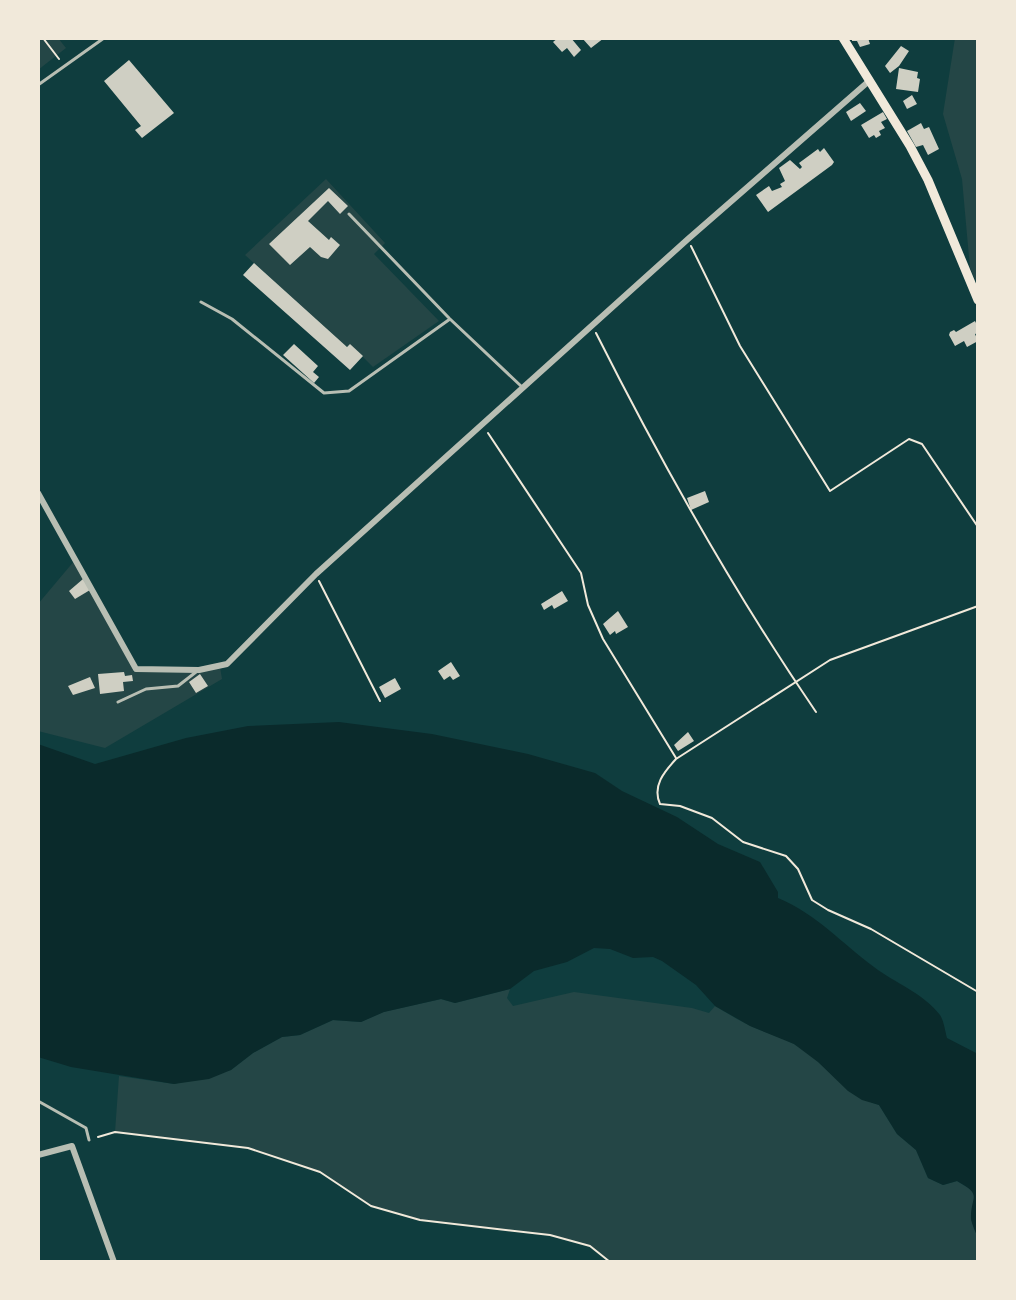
<svg xmlns="http://www.w3.org/2000/svg" width="1016" height="1300" viewBox="0 0 1016 1300" font-family="'Fira Sans',sans-serif">
	<style>
		.green { fill: #244646 }
		.water { fill: #0a2a2b }
		.building { fill: #cfcfc3 }
		.lines { fill: none; stroke-linecap: round; stroke-linejoin: round }
		.path { stroke: #f1e9da; stroke-width: 2 }
		.service { stroke: #b8beb3; stroke-width: 3 }
		.minor { stroke: #b8beb3; stroke-width: 6 }
		.secondary { stroke: #f1e9da; stroke-width: 9 }
	</style>
	<rect width="100%" height="100%" fill="#0f3d3e"/>
	<path class="green" d="M38,38H58L66,48L38,70Z
		M955,38H978V285L970,268L962,179L943,114Z
		M326,179L385,243L374,254L439,321L373,367L350,344L347,347L245,255Z
		M75,560L134,672H196L220,667L222,679L105,748L38,731V604Z
		M510,989L507,998L513,1006L574,992L692,1008L709,1013L715,1006C727,1013 740,1021 753,1027C766,1033 781,1037 794,1044C826,1062 843,1094 879,1105L897,1134L916,1150L928,1178L943,1185L957,1181L972,1190L975,1196L971,1219L978,1238V1262H610L590,1246L550,1235L420,1220L371,1206L320,1172L248,1148L115,1132L119,1076L174,1084L231,1070L253,1053L282,1037L300,1035L333,1020L361,1022L383,1012L441,999L455,1003Z"/>
	<path class="water" d="M339,722L432,734L528,754L595,773L622,791L677,817L718,844L760,862L778,892V898C818,915 840,942 874,967C895,983 923,993 940,1015C944,1021 945,1031 947,1038L978,1054V1238C976,1233 972,1225 971,1219C970,1196 984,1196 957,1181L943,1185L928,1178L916,1150L897,1134L879,1105L862,1100L848,1091L818,1062L794,1044L750,1026L715,1006L696,985L662,961L653,957L633,958L610,949L594,948L567,962L534,971L510,989L455,1003L441,999L384,1012L361,1022L333,1020L300,1035L282,1037L253,1053L231,1070L209,1079L174,1084L71,1067L38,1057V744L95,764L186,738L248,726Z"/>
	<path class="building" d="M558,38H571L581,50L574,57L567,48L562,52L553,42Z
		M582,38H604L591,48Z
		M852,38H868L870,44L860,47L857,41H852Z
		M901,46L909,51L899,66L890,73L885,66Z
		M129,60L174,113L142,138L135,130L141,126L104,81Z
		M899,68L918,72L917,78L920,79L918,92L896,89Z
		M912,95L917,104L907,109L903,101Z
		M860,103L866,111L851,121L846,112Z
		M883,112L887,119L881,122L885,128L879,131L881,135L876,138L874,135L869,138L861,125Z
		M921,123L924,129L929,127L939,149L928,155L923,145L916,147L907,131Z
		M824,148L834,162L832,165L768,212L756,195L769,186L772,191L782,187L780,184L785,181L779,168L790,160L800,169L802,167L799,163L818,149L820,152Z
		M329,188L348,206L340,214L328,201L308,221L329,240L331,237L340,245L328,259L321,257L310,247L290,265L269,244Z
		M254,263L347,347L350,344L363,356L350,370L243,275Z
		M975,321L978,327V333L975,334L978,341L967,347L964,341L955,346L949,335L950,332L954,330L956,332Z
		M294,344L318,366L313,372L319,377L314,383L283,355Z
		M705,491L709,502L691,510L687,498Z
		M83,579L90,590L75,599L69,591Z
		M562,591L568,601L554,609L552,605L544,610L541,604Z
		M618,611L628,627L616,634L615,631L610,635L603,624Z
		M451,662L460,676L453,680L450,676L444,680L438,671Z
		M124,672L125,676L132,675L133,681L123,682L124,691L100,694L98,674Z
		M200,674L208,686L196,693L189,682Z
		M90,677L95,688L73,695L68,686Z
		M395,678L401,689L385,698L379,687Z
		M688,732L694,741L678,751L674,745Z"/>
	<g class="lines">
		<path class="path" d="M43,38L59,59
			M691,246L740,346L830,491L909,439L922,444L978,527
			M596,333C662,464 733,591 816,712
			M488,433L581,573L588,605L603,639L676,758
			M319,581L380,701
			M978,606L830,660L676,759C664,772 652,786 660,804L680,806L712,818L743,842L786,856L798,869L812,900L828,910L871,929L978,992
			M98,1137L115,1132L248,1148L320,1172L371,1206L420,1220L550,1235L590,1246L610,1262"/>
		<path class="service" d="M38,85L104,38
			M349,214L449,318
			M201,302L232,319L324,393L349,391L450,319L521,386
			M118,702L146,689L178,686L196,672
			M38,1101L86,1128L89,1140"/>
		<path class="minor" d="M38,493L136,669L199,670L227,664L316,574L688,239L869,81
			M38,1155L72,1146L114,1262"/>
		<path class="secondary" d="M843,38L910,146L928,180L978,300"/>
	</g>
	<rect width="1016" height="1300" fill="none" stroke="#f1e9da" stroke-width="80"/>
</svg>
